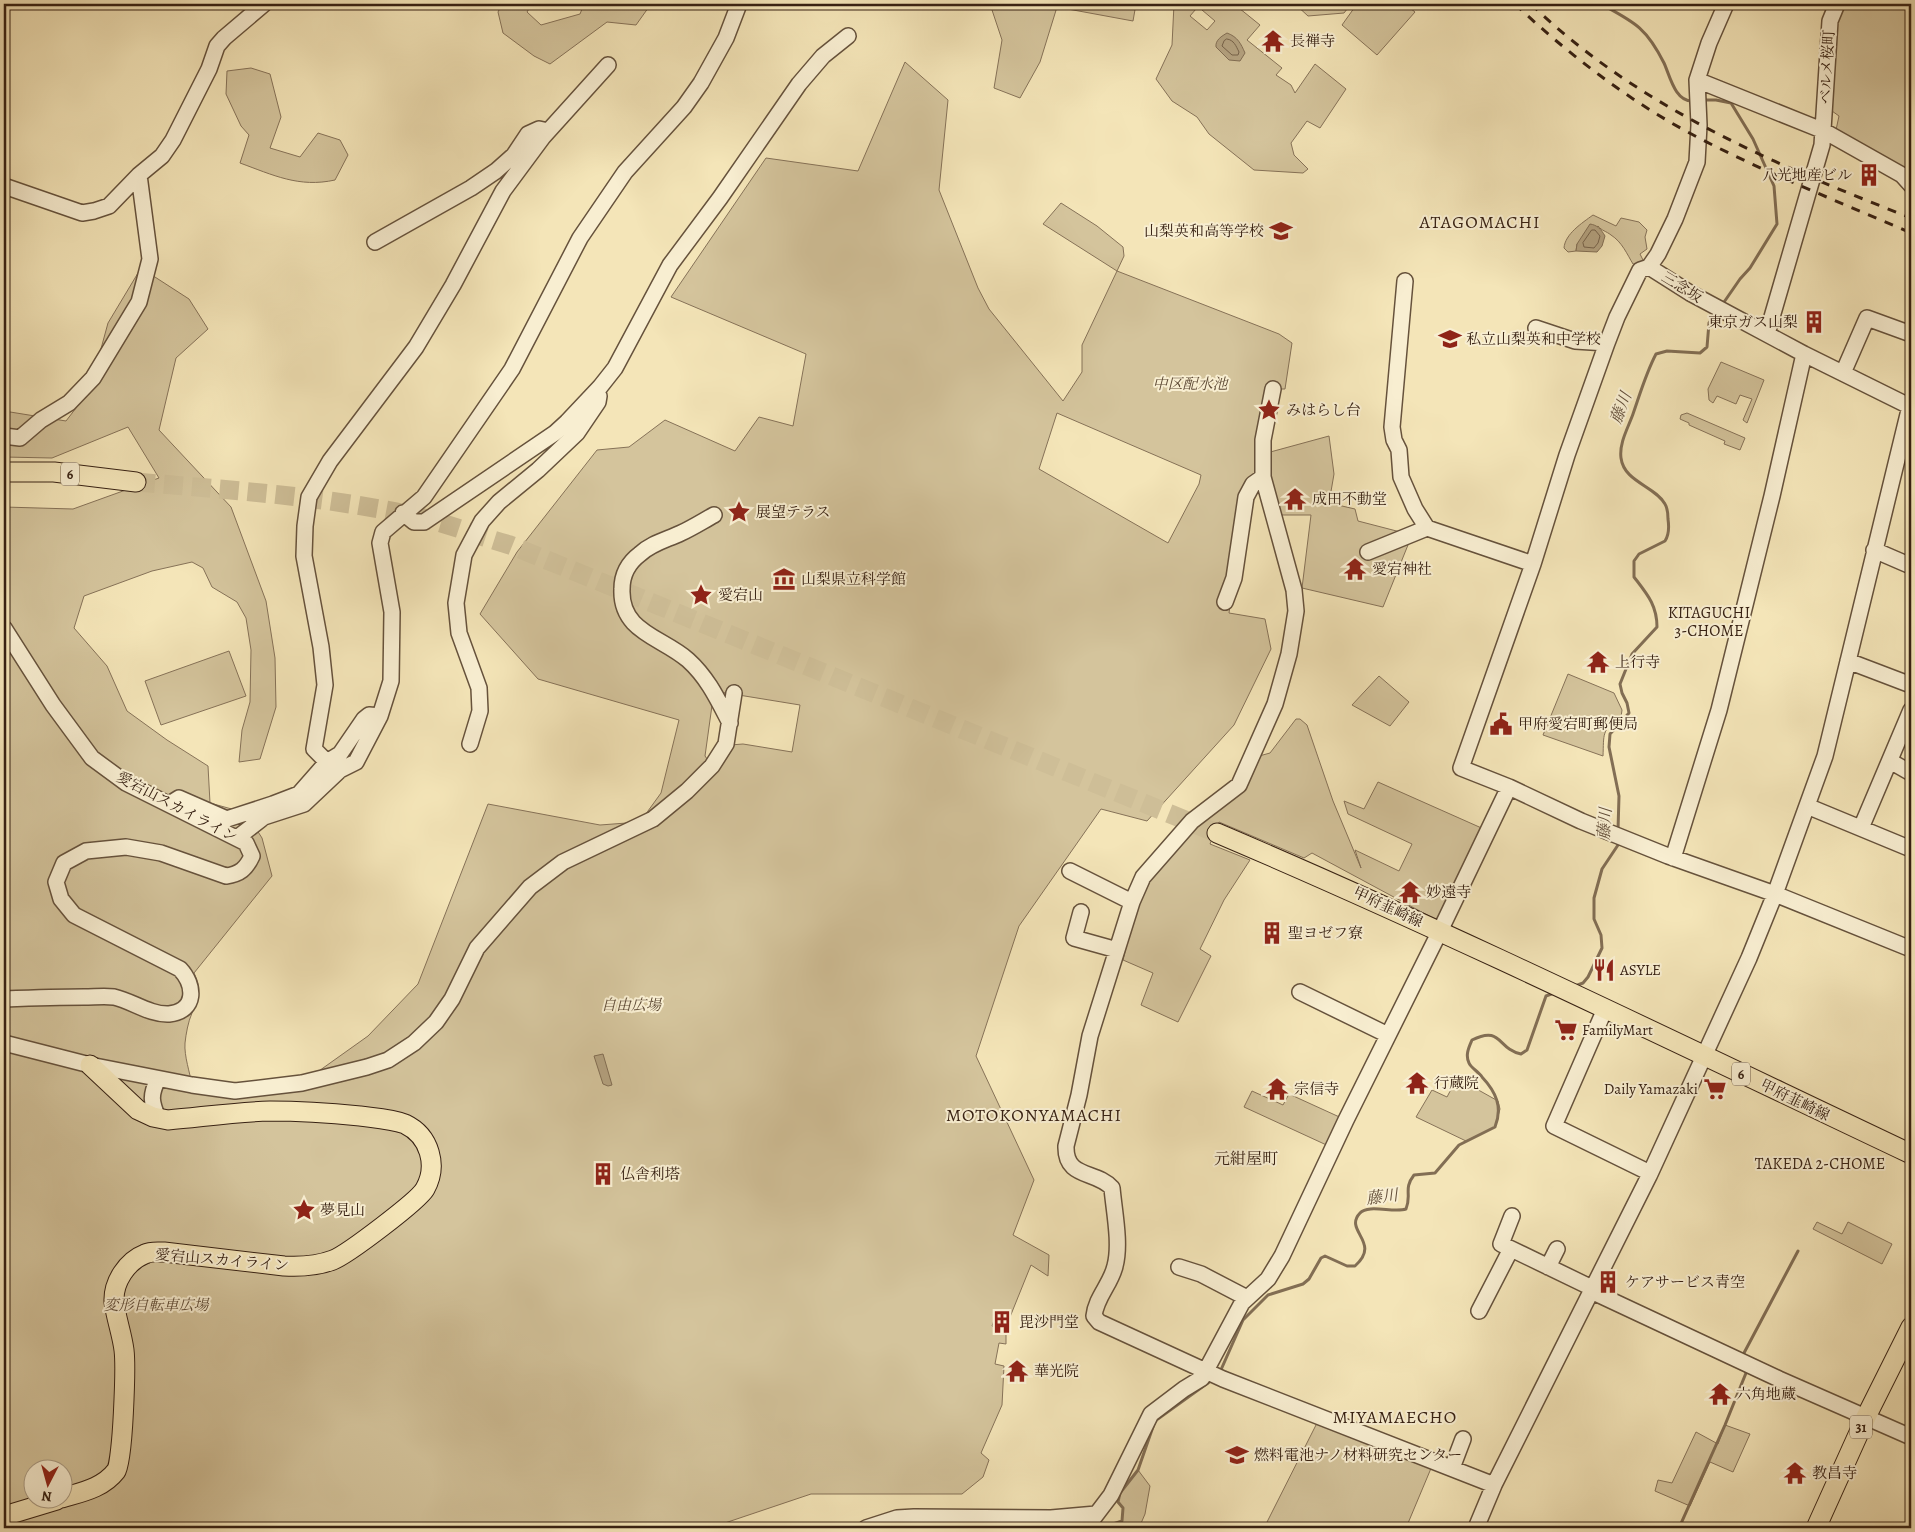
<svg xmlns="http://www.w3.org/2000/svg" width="1915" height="1532" viewBox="0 0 1915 1532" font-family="Alegreya,'Noto Serif JP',serif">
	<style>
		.green { fill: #d4c49c; stroke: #867258; fill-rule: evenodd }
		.water { fill: #b4a280; stroke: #826e54 }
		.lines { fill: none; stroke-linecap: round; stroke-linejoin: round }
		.shore { stroke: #76624a; stroke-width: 1 }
		.stream { stroke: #826e54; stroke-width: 3 }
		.major-tunnel { stroke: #cebe97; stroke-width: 19; stroke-dasharray: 19 9; stroke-linecap: butt }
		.minor-casing { stroke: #66523c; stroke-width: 18 }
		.major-casing { stroke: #372113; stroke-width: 21 }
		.minor { stroke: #f8eed1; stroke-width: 15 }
		.major { stroke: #f4e5b8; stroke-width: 19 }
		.rail { stroke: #372113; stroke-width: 3; stroke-dasharray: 9 9; stroke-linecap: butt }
		.labels { text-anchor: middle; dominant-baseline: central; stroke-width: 4; stroke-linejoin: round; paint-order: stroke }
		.shield { fill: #f8eed1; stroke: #715e4c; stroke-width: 1 }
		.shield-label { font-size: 14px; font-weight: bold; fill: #372113 }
		.poi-label { font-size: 15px; fill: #372113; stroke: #f8eed1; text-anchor: start }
		.street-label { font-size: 15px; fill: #372113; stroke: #f8eed1 }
		.park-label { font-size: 15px; font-style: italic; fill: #5e4a35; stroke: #f8eed1 }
		.water-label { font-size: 16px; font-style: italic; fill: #634e39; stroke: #f8eed1 }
		.neighbourhood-label { font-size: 16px; fill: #372113; stroke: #f8eed1 }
		.quarter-label { font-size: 18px; letter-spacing: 1px; fill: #372113; stroke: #f8eed1 }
	</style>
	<rect width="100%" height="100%" fill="#f4e5b8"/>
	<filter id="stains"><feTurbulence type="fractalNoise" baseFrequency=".004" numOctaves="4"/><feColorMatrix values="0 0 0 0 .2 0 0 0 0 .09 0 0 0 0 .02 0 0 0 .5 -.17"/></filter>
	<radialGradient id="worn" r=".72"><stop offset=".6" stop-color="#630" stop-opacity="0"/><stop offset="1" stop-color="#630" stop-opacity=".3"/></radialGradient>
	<path class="green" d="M502,4H532L527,12L541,25L580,14L584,4H651L636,25L607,22L550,64L534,56L503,33L498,12Z
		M990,4H1136L1133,21L1057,7L1040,62L1020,98L994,88L1002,40Z
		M1174,4H1190L1196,9L1190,16L1207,30L1215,21L1202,10L1207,4L1213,9L1218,4H1234L1260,25L1247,40L1282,68L1276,75L1291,85L1295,93L1315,64L1346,89L1320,128L1307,121L1291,143L1294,155L1308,169L1303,173L1254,170L1209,134L1197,117L1172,101L1156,79L1172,45Z
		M1295,4H1351L1344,13L1308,16Z
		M1357,4H1405L1415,12L1377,55L1342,25Z
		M1837,4H1911V180L1836,130L1839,116L1832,111Z
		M905,62L948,100L939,190L978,288L989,309L1063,401L1082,372V345L1117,271L1043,224L1061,203L1097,226L1123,247L1124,256L1117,271L1279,334L1292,343L1285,389H1273L1263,454L1329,436L1334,474L1329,503L1355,509L1358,521L1412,535L1383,607L1302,588L1311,515H1275L1263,477L1246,497L1229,613L1265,619L1271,649L1234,725L1147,821L1101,809L1019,926L976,1056L1034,1180L1013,1235L1049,1255L1048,1276L1031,1265L1010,1317L997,1312L992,1326L1006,1331V1344L999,1343L995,1364L1004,1366L1002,1405L981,1453L989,1460L983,1477L962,1494H811L710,1528H4V507L73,509L159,478L128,427L52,458L4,457V411L66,421L76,408L93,378L108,323L141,268L189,299L208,329L176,358L159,430L231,507L266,601L275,658L276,707L260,759L239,762L242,730L250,702L251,650L246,618L237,602L212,587L203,568L192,562L152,571L84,596L74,628L107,666L127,711L167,740L208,766L210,803L246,813L262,838L272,876L194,973C203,992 198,995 192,1013C188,1022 186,1034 185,1043C184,1056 190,1073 192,1085L302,1083L368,1036L418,984L488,804L600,825L640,822L661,793L679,720L538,679L480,614L517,552L597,450L629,447L665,420L735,451L759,417L793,426L806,354L671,297L766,158L858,171ZM1057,413L1201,475L1199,484L1168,543L1039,469ZM714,691L800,705L792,752L743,744L730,745L712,766L705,756ZM32,1470H62V1500H32Z
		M251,68L270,74L281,117L270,148L300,157L318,133L340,140L348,155L335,180C299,188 273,175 240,163L249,135L241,126L226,94L227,71Z
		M1593,215L1616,226L1621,218L1639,222L1647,230L1645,237L1647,249L1640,254L1643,260L1638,265L1633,264C1627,254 1622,242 1611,235C1606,231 1602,231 1598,226L1577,244L1576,251L1568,252L1564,248C1565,234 1582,223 1593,215Z
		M1721,362L1764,380L1747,423L1743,420L1752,399L1740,395L1736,404L1717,396L1713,403L1709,400L1708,389Z
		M1687,413L1745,438L1740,450L1724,444L1725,441L1689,425V423L1680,419L1681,415Z
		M229,651L246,696L161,725L145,681Z
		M1568,674L1614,693L1622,710L1621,717C1601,729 1604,735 1603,756L1543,735Z
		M1379,676L1409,702L1390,726L1352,705Z
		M1296,719H1300L1307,725L1333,801L1361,868L1355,850L1399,871L1412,844L1348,814L1344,801L1364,809L1378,782L1486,830L1442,923L1312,853L1304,858L1219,822L1210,844L1250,860L1224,900L1200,949L1211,956L1178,1022L1141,1005L1153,973L1123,960L1143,877L1239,785L1252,758L1270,753Z
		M1457,1078L1498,1101L1500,1109L1495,1127L1466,1141L1416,1117L1432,1090L1447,1097Z
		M1252,1091L1283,1105L1289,1094L1346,1120L1333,1148L1244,1107Z
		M1817,1222L1842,1234L1848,1222L1892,1244L1882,1264L1813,1229Z
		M1317,1423L1432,1466L1406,1528H1261L1265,1526Z
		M1725,1425L1750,1434L1733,1472L1710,1462L1690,1506L1655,1491L1658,1480L1672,1483L1696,1432L1718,1444Z
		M1138,1470L1150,1486L1145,1514L1139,1528H1101L1122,1521L1123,1508L1118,1502L1120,1493Z"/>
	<path class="water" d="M1227,33C1238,37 1241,44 1245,53L1240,61L1229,60L1216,47C1215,40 1222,36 1227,33Z
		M1590,224C1597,225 1601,229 1605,236L1602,246L1597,252L1576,251L1577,244Z
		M603,1054L612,1085L608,1086L603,1084L594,1056Z"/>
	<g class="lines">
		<path class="shore" d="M1227,39C1234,40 1236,46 1239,52L1238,55H1232L1222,46L1224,41Z
			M1592,230H1595L1600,236L1598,243L1594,248L1584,247L1583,243Z"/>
		<path class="stream" d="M1601,4C1634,22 1646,27 1664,63C1670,76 1675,102 1693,101
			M1701,100H1716L1731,103L1753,139L1774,186L1777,224L1750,268L1740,279L1722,305
			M1618,830L1619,796L1609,747L1610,734L1629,713L1627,703L1622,693L1620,684L1632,654L1657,627C1657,605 1647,594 1634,577V561L1639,554L1665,541C1669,535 1669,526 1668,519C1668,514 1668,509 1665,504C1655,486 1624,482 1621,458C1619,443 1628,428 1633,414C1640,394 1646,373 1656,354L1667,351L1700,353L1707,347L1709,323L1717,312
			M1575,986L1583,983L1588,977L1602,948L1601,935L1594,919V898L1602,869L1618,845V841
			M1744,1357V1353L1798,1251
			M1220,1372L1243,1320L1268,1295L1303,1284L1309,1279L1321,1258L1325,1256L1347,1266H1355C1382,1242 1343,1231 1360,1213C1368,1204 1394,1213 1406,1209C1412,1195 1403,1189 1414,1175L1435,1173L1459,1145L1495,1127C1503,1107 1496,1092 1482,1077C1479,1072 1471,1068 1469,1063C1465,1055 1469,1047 1472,1040C1502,1025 1497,1049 1521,1054L1527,1050L1546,996L1554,993
			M1101,1528L1122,1521L1123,1508L1118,1502L1120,1493L1138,1470L1155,1421L1212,1380
			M1679,1528L1725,1425L1746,1373L1745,1368"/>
		<path class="major-tunnel" d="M136,482C230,490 323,496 415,516C447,523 478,536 510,545L1217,833"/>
		<defs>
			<path id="minor" d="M1726,4L1709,43L1697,80L1699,125L1697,162L1675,219L1658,254L1649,267L1640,270L1617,317L1607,343L1567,455L1533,564L1461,768L1509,787L1581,821L1668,856L1775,894L1911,949
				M1697,80L1824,131L1902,175L1911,185
				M4,186L82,213L94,211L109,206L139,175L162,156L173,140L209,69L217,46L224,38L264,4
				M375,242L471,188L496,171L514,155L528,134L539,129L548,131
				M1649,267L1690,293L1804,354L1911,407
				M1405,281L1392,427L1394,440L1399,450L1401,477L1415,509L1427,528L1533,564
				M1536,328L1575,341L1607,343
				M1767,334L1822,145L1830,21L1837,4
				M1843,373L1867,318L1911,334
				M1273,389L1263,440V477L1294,590L1296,611L1289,654L1275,704L1239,785L1192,821L1143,877L1132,902L1090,1036L1079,1095L1066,1146C1065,1179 1096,1170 1112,1188C1114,1211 1121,1244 1115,1266C1111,1284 1096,1297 1094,1316L1099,1322L1223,1379L1494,1485
				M4,436L20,438L41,420L69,403L93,378L139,302L150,259L139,175
				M403,513L414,522H424L555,433L567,422L600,387L615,368L670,265L720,198L799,84L823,56L848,36
				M714,515C703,521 692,528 681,533C666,540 652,543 640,554C628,563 622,574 622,589C620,632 662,637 688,660C708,678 718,700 730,723
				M1874,550L1911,566
				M1368,552L1427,528
				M1225,602L1234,578L1246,497L1253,484L1263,477
				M4,628L53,705L92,758L126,783L246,843L252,856C246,869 240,874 226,876L161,853L126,847L86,851L64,863L56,882L61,899L74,915L180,969C195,985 197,1011 169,1014C150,1015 132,1001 114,997C105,996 94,997 84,997C57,997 30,998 4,999
				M1848,661L1911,685
				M470,744L480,711L479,688L459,633L456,603L464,555L482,521L499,502L538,470L577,433L598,402L599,396
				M1890,761L1911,773
				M327,762L314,749L325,685L321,647L304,556L305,526L309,497L330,461L416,347L453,285L503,191L543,137L608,65
				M171,803L179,798L227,819L273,804L299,794L327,762L340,754L364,719L369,715L380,716
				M1807,806L1911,849
				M1861,828L1911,710
				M237,838L264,817L304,804L340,770L356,762L380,716L391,681L392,612L380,543L383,532L424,497L512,369L580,238L625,172L684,107L701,83L726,38L739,4
				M1673,858L1719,710L1772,496L1804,354
				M1070,871L1132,902
				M1081,912L1074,938L1117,950
				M1300,992L1388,1035
				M1605,1009L1554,1126L1650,1173
				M4,1043L90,1065L192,1085L235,1091L302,1083L367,1067L388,1060L414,1043L436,1022L452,999L477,948L530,887L563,862L653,819L687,791L712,766L726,744L734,693
				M158,1079C150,1095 151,1102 158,1118
				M1512,1216L1501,1244L1592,1288
				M1179,1267L1201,1274L1247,1298
				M1548,1267L1557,1249
				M1591,1291L1779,1379L1911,1437
				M1479,1311L1511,1249
				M1452,1468L1463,1439
				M866,1528L897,1518L914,1517L1051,1518L1096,1514
				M1070,1528L1087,1527
				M1086,1528L1111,1495L1151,1414L1184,1389L1202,1378L1242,1303L1268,1279L1282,1256L1346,1120L1440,931L1509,787
				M1476,1528L1494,1485L1649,1176L1749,958L1775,894L1825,756L1910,406"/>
			<path id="major" d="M4,472H54L136,482
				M1217,833C1452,933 1681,1045 1911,1154
				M62,1498C82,1492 103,1488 116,1471C123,1462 126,1366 124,1350C122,1334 116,1318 114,1302C113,1282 127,1261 145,1254C151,1251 158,1252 164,1252L284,1266C301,1267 317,1266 333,1260C348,1254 418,1201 425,1189C438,1166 430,1136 405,1124C392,1119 375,1118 360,1116C330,1113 300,1111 270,1111C236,1112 202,1117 168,1120L153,1117L138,1110L90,1065
				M4,1516L57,1500
				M1816,1528L1866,1417L1911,1327"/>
		</defs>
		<use href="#minor" class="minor-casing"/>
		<use href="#major" class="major-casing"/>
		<use href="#minor" class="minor"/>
		<use href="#major" class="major"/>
		<path class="rail" d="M1515,4C1569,55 1633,104 1699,138C1768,174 1840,202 1911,233
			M1531,4C1637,107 1776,165 1911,218"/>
	</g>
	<defs>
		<symbol id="temple-bare" viewBox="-9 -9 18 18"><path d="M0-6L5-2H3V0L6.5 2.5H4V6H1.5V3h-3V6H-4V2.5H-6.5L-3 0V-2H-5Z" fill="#8f2418" stroke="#f8eed1" stroke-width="2.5" paint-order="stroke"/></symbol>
		<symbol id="building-bare" viewBox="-9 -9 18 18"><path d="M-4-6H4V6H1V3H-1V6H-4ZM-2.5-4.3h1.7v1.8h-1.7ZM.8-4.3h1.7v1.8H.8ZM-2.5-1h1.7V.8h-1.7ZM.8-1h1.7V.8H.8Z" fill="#8f2418" stroke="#f8eed1" stroke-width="2.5" paint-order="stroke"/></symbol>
		<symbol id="school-bare" viewBox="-9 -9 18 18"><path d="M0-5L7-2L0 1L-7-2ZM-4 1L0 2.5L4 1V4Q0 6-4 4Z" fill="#8f2418" stroke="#f8eed1" stroke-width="2.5" paint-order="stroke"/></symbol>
		<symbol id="sight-bare" viewBox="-9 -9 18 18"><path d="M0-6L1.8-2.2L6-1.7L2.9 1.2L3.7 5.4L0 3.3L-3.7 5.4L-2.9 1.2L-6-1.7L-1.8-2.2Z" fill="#8f2418" stroke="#f8eed1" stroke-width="2.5" paint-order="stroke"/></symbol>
		<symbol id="museum-bare" viewBox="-9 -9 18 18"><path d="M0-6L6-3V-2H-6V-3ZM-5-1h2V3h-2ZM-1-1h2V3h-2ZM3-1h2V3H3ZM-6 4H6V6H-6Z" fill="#8f2418" stroke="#f8eed1" stroke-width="2.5" paint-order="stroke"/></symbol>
		<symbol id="civic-bare" viewBox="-9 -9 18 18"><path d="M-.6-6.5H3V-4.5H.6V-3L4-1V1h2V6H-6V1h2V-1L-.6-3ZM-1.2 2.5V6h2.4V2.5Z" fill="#8f2418" stroke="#f8eed1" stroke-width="2.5" paint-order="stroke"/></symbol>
		<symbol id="restaurant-bare" viewBox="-9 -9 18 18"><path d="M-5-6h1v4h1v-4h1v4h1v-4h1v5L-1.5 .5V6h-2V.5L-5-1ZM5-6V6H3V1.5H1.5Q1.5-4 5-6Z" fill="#8f2418" stroke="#f8eed1" stroke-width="2.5" paint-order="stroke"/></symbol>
		<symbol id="supermarket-bare" viewBox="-9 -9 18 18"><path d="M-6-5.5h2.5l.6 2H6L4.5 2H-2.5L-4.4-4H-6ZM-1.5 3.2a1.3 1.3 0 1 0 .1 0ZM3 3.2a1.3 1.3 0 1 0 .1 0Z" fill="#8f2418" stroke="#f8eed1" stroke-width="2.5" paint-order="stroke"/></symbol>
		<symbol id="university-bare" viewBox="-9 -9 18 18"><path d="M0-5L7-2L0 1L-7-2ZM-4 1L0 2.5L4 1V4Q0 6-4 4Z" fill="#8f2418" stroke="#f8eed1" stroke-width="2.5" paint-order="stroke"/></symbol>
	</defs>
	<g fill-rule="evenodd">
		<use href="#temple-bare" x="1257" y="25" width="32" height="32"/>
		<use href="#building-bare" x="1853" y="159" width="32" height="32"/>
		<use href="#school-bare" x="1265" y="215" width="32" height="32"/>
		<use href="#building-bare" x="1798" y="306" width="32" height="32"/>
		<use href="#school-bare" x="1434" y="323" width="32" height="32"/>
		<use href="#sight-bare" x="1253" y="394" width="32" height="32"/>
		<use href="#temple-bare" x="1279" y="483" width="32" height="32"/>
		<use href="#sight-bare" x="723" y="496" width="32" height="32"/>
		<use href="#temple-bare" x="1339" y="553" width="32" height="32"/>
		<use href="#museum-bare" x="768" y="563" width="32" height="32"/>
		<use href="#sight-bare" x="685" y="579" width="32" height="32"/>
		<use href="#temple-bare" x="1582" y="646" width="32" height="32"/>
		<use href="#civic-bare" x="1485" y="708" width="32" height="32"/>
		<use href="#temple-bare" x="1394" y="876" width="32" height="32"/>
		<use href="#building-bare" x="1256" y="917" width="32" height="32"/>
		<use href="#restaurant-bare" x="1588" y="954" width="32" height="32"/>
		<use href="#supermarket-bare" x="1550" y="1014" width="32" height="32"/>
		<use href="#temple-bare" x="1401" y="1067" width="32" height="32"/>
		<use href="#temple-bare" x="1261" y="1073" width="32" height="32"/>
		<use href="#supermarket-bare" x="1699" y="1073" width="32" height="32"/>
		<use href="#building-bare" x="587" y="1158" width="32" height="32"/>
		<use href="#sight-bare" x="288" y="1194" width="32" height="32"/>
		<use href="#building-bare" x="1592" y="1266" width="32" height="32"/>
		<use href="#building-bare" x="986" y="1306" width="32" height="32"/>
		<use href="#temple-bare" x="1001" y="1355" width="32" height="32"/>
		<use href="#temple-bare" x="1704" y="1378" width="32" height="32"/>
		<use href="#university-bare" x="1221" y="1439" width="32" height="32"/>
		<use href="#temple-bare" x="1779" y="1457" width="32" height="32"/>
	</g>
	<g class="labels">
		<g class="shield">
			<rect x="61" y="462.5" width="18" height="23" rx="4"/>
			<rect x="1732" y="1062.5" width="18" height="23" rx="4"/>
			<rect x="1850" y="1415.5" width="22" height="23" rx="4"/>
		</g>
		<g class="shield-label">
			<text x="70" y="474">6</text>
			<text x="1741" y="1074">6</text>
			<text x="1861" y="1427">31</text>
		</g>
		<g class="poi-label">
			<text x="1290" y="41">長禅寺</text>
			<text x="1852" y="175" text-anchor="end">八光地産ビル</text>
			<text x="1264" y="231" text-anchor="end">山梨英和高等学校</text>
			<text x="1798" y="322" text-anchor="end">東京ガス山梨</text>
			<text x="1466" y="339">私立山梨英和中学校</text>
			<text x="1286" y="410">みはらし台</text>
			<text x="1312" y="499">成田不動堂</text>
			<text x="756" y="512">展望テラス</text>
			<text x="1372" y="569">愛宕神社</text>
			<text x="801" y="579">山梨県立科学館</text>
			<text x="718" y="595">愛宕山</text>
			<text x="1615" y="662">上行寺</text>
			<text x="1518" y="724">甲府愛宕町郵便局</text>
			<text x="1426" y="892">妙遠寺</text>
			<text x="1288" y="933">聖ヨゼフ寮</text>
			<text x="1620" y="970">ASYLE</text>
			<text x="1582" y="1030">FamilyMart</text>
			<text x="1434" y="1083">行蔵院</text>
			<text x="1294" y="1089">宗信寺</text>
			<text x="1698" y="1089" text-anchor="end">Daily Yamazaki</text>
			<text x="620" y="1174">仏舎利塔</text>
			<text x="320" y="1210">夢見山</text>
			<text x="1625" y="1282">ケアサービス青空</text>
			<text x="1019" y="1322">毘沙門堂</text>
			<text x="1034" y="1371">華光院</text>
			<text x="1736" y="1394">六角地蔵</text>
			<text x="1254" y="1455">燃料電池ナノ材料研究センター</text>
			<text x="1812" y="1473">教昌寺</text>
		</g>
		<g class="street-label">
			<text transform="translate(1827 67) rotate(-87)">ベルメ桜町</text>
			<text transform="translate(1682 287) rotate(31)">三念坂</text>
			<text transform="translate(177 807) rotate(28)">愛宕山スカイライン</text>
			<text transform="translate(1388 907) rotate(25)">甲府韮崎線</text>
			<text transform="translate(1795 1100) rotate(26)">甲府韮崎線</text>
			<text transform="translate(222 1260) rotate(5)">愛宕山スカイライン</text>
		</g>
		<g class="park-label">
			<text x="1190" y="384">中区配水池</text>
			<text x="631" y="1005">自由広場</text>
			<text x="156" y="1305">変形自転車広場</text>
		</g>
		<g class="water-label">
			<text transform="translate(1621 408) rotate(-69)">藤川</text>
			<text transform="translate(1605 824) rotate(-86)">藤川</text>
			<text transform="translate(1382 1197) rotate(-7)">藤川</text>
		</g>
		<g class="neighbourhood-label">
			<text x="1709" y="613">KITAGUCHI<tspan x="1709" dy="18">3-CHOME</tspan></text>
			<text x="1246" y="1159">元紺屋町</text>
			<text x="1820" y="1164">TAKEDA 2-CHOME</text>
		</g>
		<g class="quarter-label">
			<text x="1480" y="222">ATAGOMACHI</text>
			<text x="1034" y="1115">MOTOKONYAMACHI</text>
			<text x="1395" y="1417">MIYAMAECHO</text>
		</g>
	</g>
	<rect width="1915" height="1532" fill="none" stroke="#f4e5b8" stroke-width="20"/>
	<rect x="5" y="5" width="1905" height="1522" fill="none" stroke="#372113" stroke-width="2.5"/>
	<rect x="10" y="10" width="1895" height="1512" fill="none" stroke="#372113"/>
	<g transform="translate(48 1484) rotate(186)"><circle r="24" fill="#f8eed1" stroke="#ab9c85"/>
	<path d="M0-4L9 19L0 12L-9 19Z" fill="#8f2418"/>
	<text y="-8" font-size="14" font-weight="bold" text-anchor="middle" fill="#372113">N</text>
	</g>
	<rect width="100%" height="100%" filter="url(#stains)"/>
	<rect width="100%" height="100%" fill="url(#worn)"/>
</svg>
